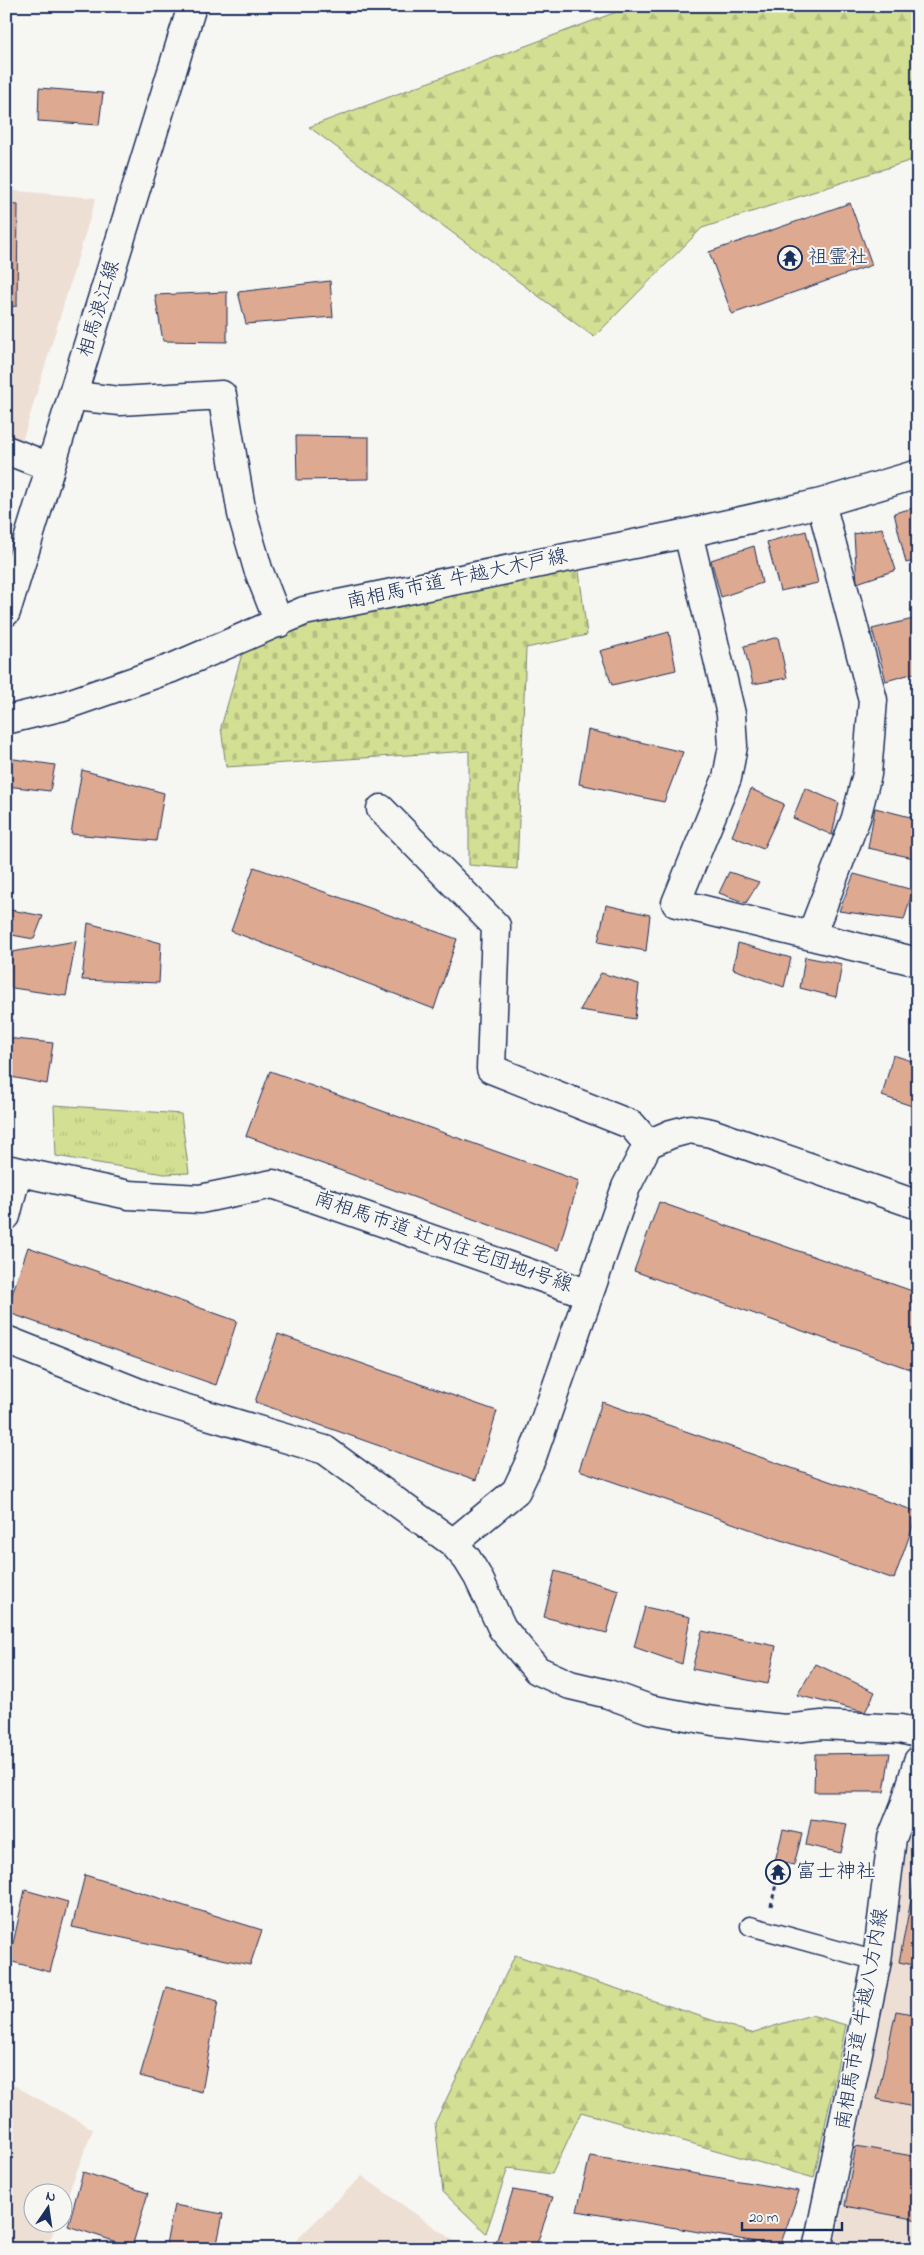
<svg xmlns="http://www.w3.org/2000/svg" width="924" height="2255" viewBox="0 0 924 2255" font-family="'Indie Flower','Klee One',sans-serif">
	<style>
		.built { fill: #eedfd5 }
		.forest { fill: url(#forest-firs); stroke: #778778 }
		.cemetery { fill: url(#cemetery-stones); stroke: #778778 }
		.park { fill: url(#park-tufts); stroke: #778778 }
		.building { fill: #dda991; stroke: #1b2f5e }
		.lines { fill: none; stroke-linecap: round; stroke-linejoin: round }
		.lane-casing { stroke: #1b2f5e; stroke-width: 21 }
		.street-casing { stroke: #1b2f5e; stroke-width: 31 }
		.primary-casing { stroke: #1b2f5e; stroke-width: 31 }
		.path { stroke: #1b2f5e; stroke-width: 3; stroke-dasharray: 4 4; stroke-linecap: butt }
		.lane { stroke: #f6f6f2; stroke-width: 18 }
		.street { stroke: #f6f6f2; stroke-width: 28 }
		.primary { stroke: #f6f6f2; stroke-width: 28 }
		.labels { text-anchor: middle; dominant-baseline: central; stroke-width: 4; stroke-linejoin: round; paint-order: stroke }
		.poi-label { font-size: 20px; fill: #1b2f5e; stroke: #f6f6f2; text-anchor: start }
		.street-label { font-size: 20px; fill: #1b2f5e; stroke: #f6f6f2 }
	</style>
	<defs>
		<pattern id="forest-firs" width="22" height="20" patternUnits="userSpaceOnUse" patternTransform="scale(1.25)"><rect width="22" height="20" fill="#d3df92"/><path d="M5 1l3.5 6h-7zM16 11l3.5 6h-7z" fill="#b5c080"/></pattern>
		<pattern id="cemetery-stones" width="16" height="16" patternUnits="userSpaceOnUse" patternTransform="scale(1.25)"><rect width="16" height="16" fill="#d3df92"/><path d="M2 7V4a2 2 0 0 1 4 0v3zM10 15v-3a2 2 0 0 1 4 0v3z" fill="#b5c080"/></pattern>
		<pattern id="park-tufts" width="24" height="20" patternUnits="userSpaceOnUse" patternTransform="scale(1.25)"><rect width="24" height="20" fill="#d3df92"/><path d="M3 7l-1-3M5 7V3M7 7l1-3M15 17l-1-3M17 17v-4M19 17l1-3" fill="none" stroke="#b5c080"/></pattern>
	</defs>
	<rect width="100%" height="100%" fill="#f6f6f2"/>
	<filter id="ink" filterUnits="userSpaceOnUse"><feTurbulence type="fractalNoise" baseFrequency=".02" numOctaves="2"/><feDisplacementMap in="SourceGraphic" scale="10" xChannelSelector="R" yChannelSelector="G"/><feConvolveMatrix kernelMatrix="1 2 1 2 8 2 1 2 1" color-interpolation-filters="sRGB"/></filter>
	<g filter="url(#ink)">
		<path class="built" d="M6,190L96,198L21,445L6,432Z
			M918,1813V2249H834L885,1995L908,1841Z
			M6,2081L93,2129L63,2207L62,2192H32V2222L57,2223L46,2249H6Z
			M362,2176L458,2244L459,2249H287Z"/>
		<path class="forest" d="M618,6H918V158L702,228L594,337L309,127L619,11Z
			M515,1955L751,2033L811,2015L846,2025L814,2178L581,2112L552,2174L508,2168L486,2233L443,2192L435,2123Z"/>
		<path class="cemetery" d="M578,563L587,635L526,648L517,869L469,865V751L226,767L221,727L244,647L328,616Z"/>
		<path class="park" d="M54,1105L181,1114L189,1173L164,1174L56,1156Z"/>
		<path class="building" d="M39,88L103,93L99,125L38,121Z
			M850,203L872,265L732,314L709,252Z
			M6,204L18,205L17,306L6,307Z
			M330,281L333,317L246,324L238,292Z
			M227,292V342L163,341L155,295Z
			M296,436L369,437V479L297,480Z
			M918,507V560L906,563L894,513Z
			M882,528L896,570L857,583L854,534Z
			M806,531L818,583L780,591L767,542Z
			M754,546L762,583L721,597L711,560Z
			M913,619L918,638V672L886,681L872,629Z
			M669,632L676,670L612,685L600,651Z
			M778,637L787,678L753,684L744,646Z
			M588,730L683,752L664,802L579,784Z
			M7,758L55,765L50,791L6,786Z
			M82,770L164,793L156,841L71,834Z
			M805,788L839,803L832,835L793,818Z
			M751,789L784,804L763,849L732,836Z
			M875,808L918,819V859L868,848Z
			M254,867L457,939L434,1009L231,931Z
			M729,872L759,882L746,903L719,893Z
			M854,874L913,890L904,920L839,911Z
			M606,905L650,915L646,951L598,942Z
			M6,909L43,916L34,939L6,934Z
			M88,923L161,943L159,983L82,980Z
			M76,941L66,996L6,987L12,952Z
			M738,943L791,958L784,987L733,969Z
			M805,957L842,964L836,997L800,988Z
			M601,973L639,984L635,1019L580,1010Z
			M6,1038L53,1043L47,1084L6,1076Z
			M893,1055L918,1063V1108L882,1096Z
			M270,1071L579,1181L558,1250L246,1136Z
			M659,1202L918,1293V1372L634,1271Z
			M28,1247L237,1321L216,1385L6,1312Z
			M278,1334L497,1411L476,1480L255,1402Z
			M602,1402L918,1512L894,1579L579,1470Z
			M555,1571L619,1590L607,1633L544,1617Z
			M645,1607L690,1617L682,1664L634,1647Z
			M702,1631L776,1646L768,1684L692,1669Z
			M816,1664L875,1692L865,1712L797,1695Z
			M890,1753L884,1792H814L815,1754Z
			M811,1819L847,1824L841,1853L806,1845Z
			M783,1830L802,1834L794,1865L775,1861Z
			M918,1864V1966L899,1962Z
			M85,1875L262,1930L250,1965L72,1927Z
			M25,1890L68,1902L50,1972L9,1961Z
			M166,1987L218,2001L202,2092L140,2076Z
			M896,2011L918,2015V2108L877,2099Z
			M856,2146L918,2157V2220L845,2206Z
			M590,2156L799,2191L780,2246L577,2211Z
			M83,2172L148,2193L132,2247L68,2226Z
			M513,2190L553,2197L535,2249H494Z
			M174,2205L223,2214L216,2249H165Z"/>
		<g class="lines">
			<defs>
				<path id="lane" d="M750,1926L877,1961"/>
				<path id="street" d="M74,396L120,401L222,395L242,514L258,569L279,623
					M6,450L50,467
					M688,533L731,714L733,746L727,778L676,903L918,962
					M6,720L60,707L172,668L304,611L688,533L821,503L918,474
					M381,809L496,926L491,1069L632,1125L648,1144
					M811,936L856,818L867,774L873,700L821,503
					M6,1169L129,1195L200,1199L273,1184L589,1294L626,1187L648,1144L671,1134L690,1129L711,1133L918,1205
					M6,1216L17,1172
					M6,1340L157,1400L325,1450L453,1543L516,1491L532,1457L589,1294
					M453,1543L467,1559L478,1577L502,1628L537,1670L570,1685L608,1694L649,1709L713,1721L785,1729L822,1725L900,1729L918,1733
					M817,2249L877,1961L892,1838L905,1805L918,1761"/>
				<path id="primary" d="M6,612L192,6"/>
			</defs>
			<use href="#lane" class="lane-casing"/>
			<use href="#street" class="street-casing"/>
			<use href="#primary" class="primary-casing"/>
			<path class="path" d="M771,1906L780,1867"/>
			<use href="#lane" class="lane"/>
			<use href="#street" class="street"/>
			<use href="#primary" class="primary"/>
		</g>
	</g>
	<defs>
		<symbol id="temple-ring" viewBox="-11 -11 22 22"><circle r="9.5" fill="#f6f6f2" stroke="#1b2f5e" stroke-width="1.5"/><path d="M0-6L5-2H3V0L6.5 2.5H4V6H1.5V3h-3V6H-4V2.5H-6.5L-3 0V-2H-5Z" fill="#1b2f5e"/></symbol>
	</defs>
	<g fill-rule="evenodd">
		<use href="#temple-ring" x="776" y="244" width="28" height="28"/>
		<use href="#temple-ring" x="764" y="1858" width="28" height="28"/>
	</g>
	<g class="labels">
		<g class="poi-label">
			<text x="808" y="258">祖霊社</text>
			<text x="796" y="1872">富士神社</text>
		</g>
		<g class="street-label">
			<text transform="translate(100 309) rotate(-73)">相馬浪江線</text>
			<text transform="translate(457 580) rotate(-12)">南相馬市道 牛越大木戸線</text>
			<text transform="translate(443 1243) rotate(19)">南相馬市道 辻内住宅団地1号線</text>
			<text transform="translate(863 2019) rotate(-80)">南相馬市道 牛越八方内線</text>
		</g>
	</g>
	<rect width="924" height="2255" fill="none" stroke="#f6f6f2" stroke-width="25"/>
	<rect x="12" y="12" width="899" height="2230" fill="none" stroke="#1b2f5e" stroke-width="2" filter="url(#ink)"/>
	<g transform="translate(48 2208) rotate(13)"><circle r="24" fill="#f6f6f2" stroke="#9ea6b7"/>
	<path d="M0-4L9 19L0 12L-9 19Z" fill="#1b2f5e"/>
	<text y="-8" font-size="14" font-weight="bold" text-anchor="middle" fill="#1b2f5e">N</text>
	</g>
	<path d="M742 2222v8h100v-8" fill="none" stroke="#1b2f5e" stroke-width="2.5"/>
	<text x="749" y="2222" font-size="15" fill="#1b2f5e" stroke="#f6f6f2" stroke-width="4" paint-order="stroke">20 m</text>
</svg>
